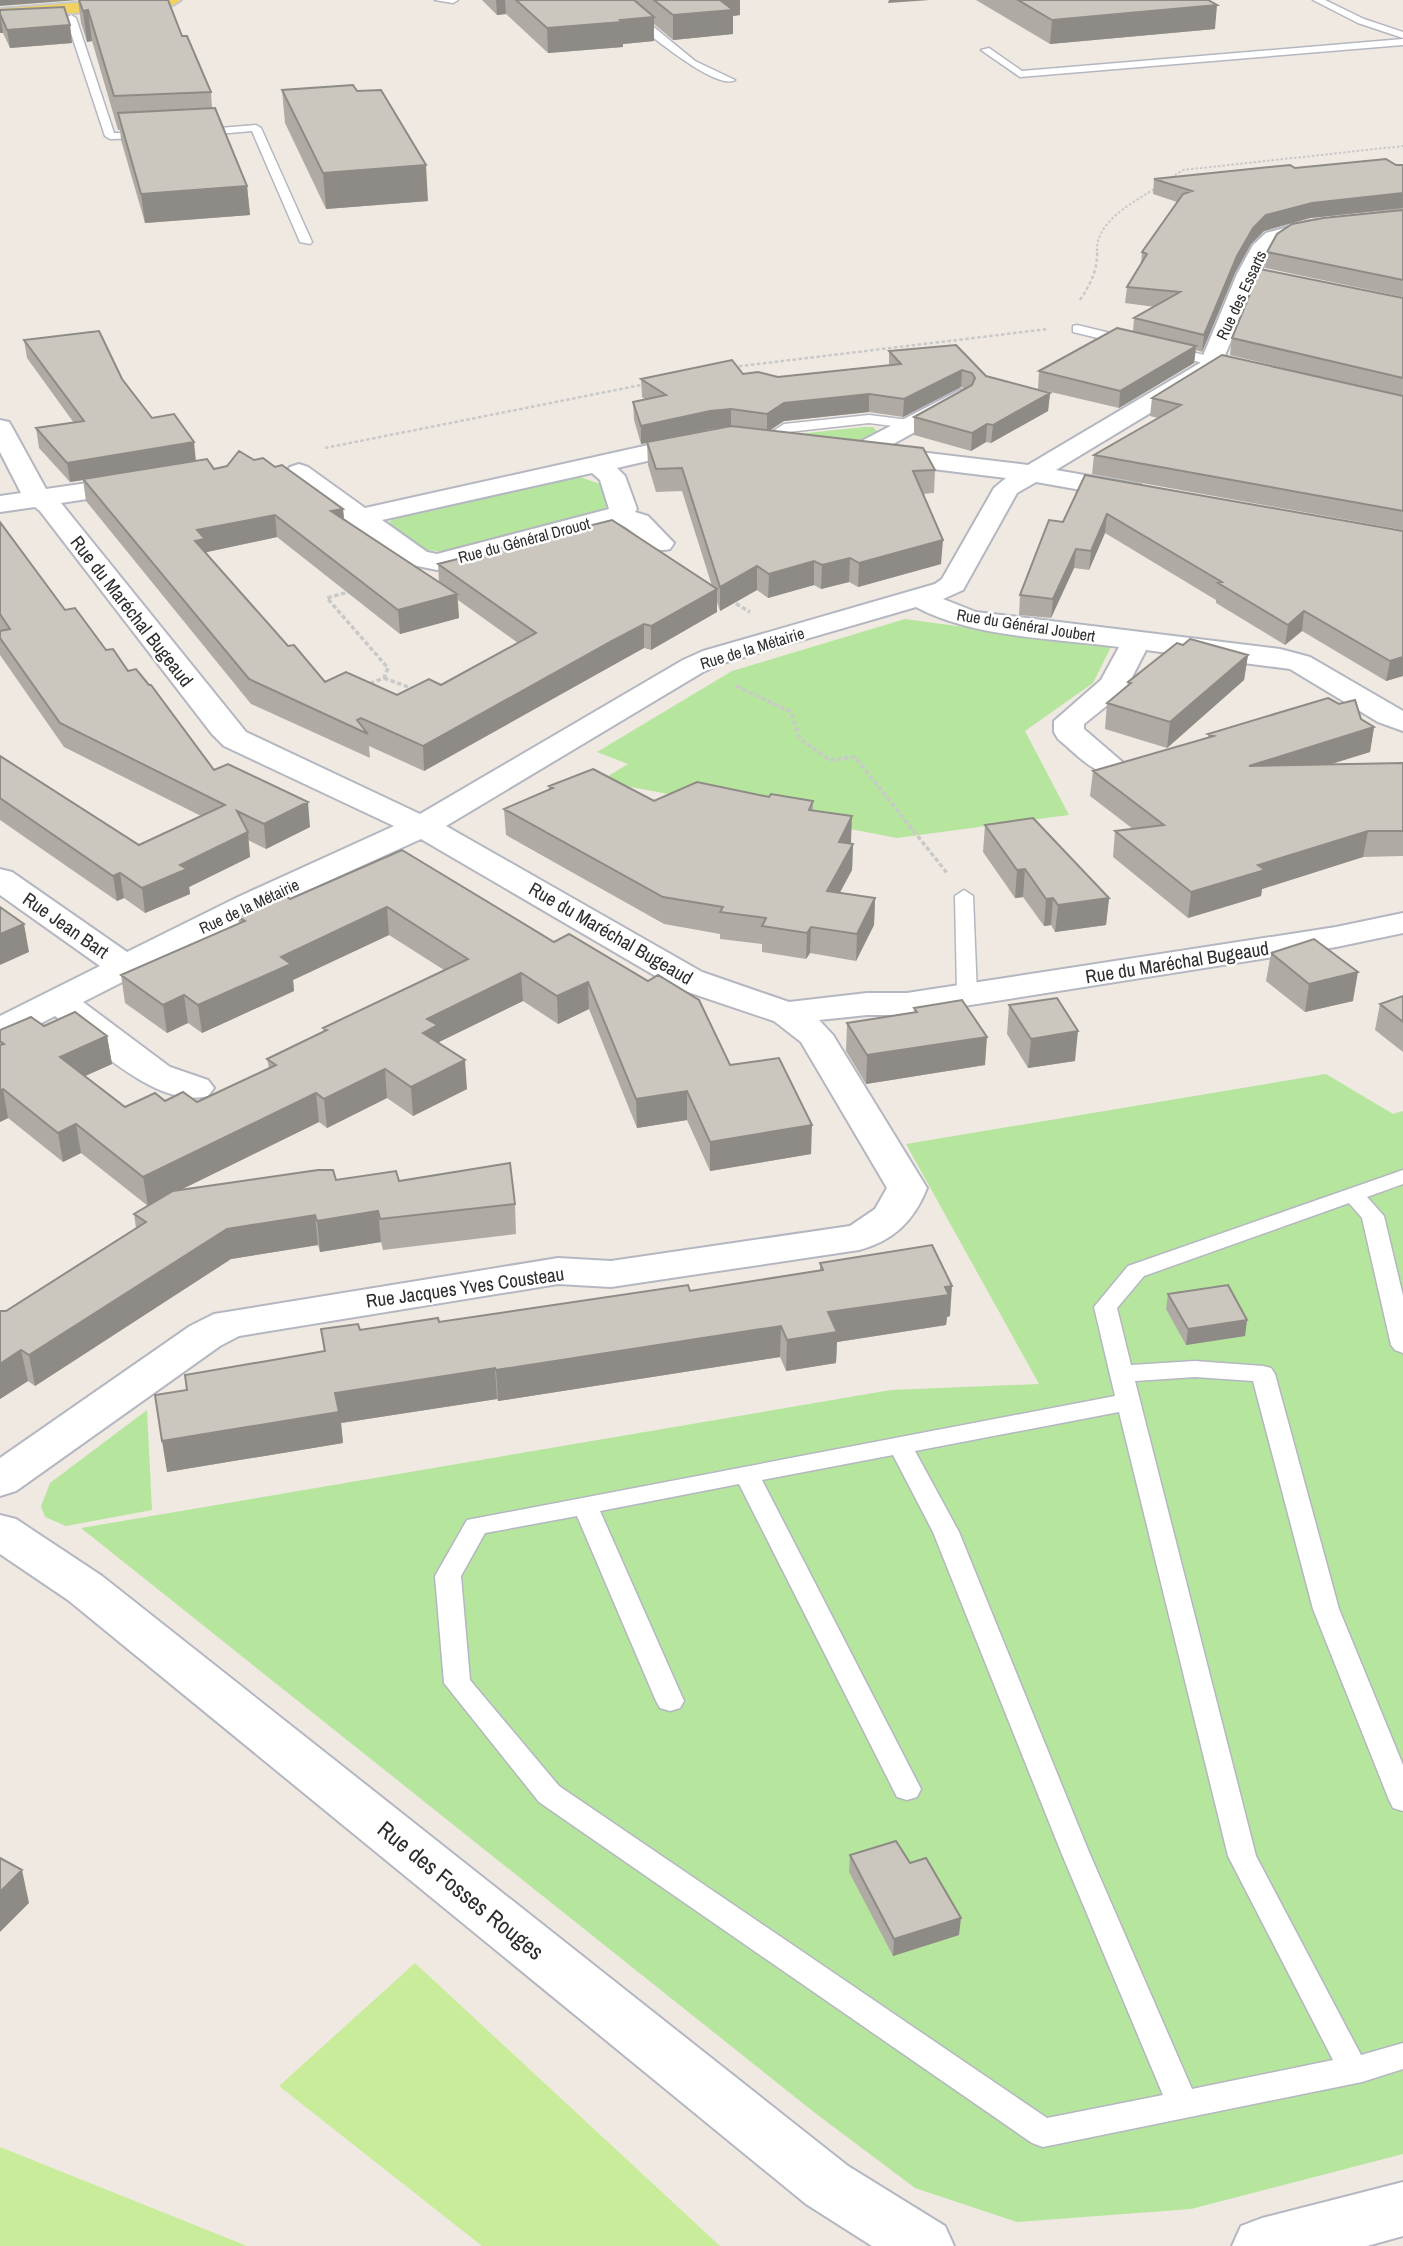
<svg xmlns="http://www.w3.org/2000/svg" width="1403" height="2246" viewBox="0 0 1403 2246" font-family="'Archivo Narrow',sans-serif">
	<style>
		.green { fill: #b6e59e }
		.pitch { fill: #c9ec9a }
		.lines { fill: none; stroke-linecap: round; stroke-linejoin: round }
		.lane-casing { stroke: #b4b7c1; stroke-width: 3 }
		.street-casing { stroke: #b4b7c1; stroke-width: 4 }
		.secondary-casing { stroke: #b4b7c1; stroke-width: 4 }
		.primary-casing { stroke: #c9c9c9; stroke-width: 4 }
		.path-far2 { stroke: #c9c9c9; stroke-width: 2; stroke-dasharray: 2.5 2; stroke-linecap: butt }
		.path-far1 { stroke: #c9c9c9; stroke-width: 2.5; stroke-dasharray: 3.5 2.5; stroke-linecap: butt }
		.path { stroke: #c9c9c9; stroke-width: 3.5; stroke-dasharray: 4.5 2.5; stroke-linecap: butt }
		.lane { fill: #fff; fill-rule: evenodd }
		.street { fill: #fff; fill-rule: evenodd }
		.secondary { fill: #fff; fill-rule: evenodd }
		.primary { fill: #f2d163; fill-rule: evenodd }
		.wall { fill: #afaba4; fill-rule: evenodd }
		.shaded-wall { fill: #8e8b86 }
		.building { fill: #cbc7bf; stroke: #8e8b86; stroke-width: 2 }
		.labels { text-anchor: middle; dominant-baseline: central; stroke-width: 5; stroke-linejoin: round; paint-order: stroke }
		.far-street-label { font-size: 16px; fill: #2e2e2e; stroke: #fff }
		.street-label { font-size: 19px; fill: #2e2e2e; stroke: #fff }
		.near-street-label { font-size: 23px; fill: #2e2e2e; stroke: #fff }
	</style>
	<rect width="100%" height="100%" fill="#efe9e1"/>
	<path class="green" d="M864,427H873L879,433L864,442L798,434Z
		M580,477L603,485L609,506L603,511L446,552L426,550L389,523L394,517L556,479Z
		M905,619L1111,647L1093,683L1025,731L1069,815L897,838L600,781L628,764L597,752L732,671Z
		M1326,1074L1393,1114L1403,1111V2154L1191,2209L1017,2222L915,2188L815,2113L81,1528L891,1390L1039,1384L906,1144Z
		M147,1410L152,1510L66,1526L45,1517L41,1506L50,1483Z"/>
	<path class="pitch" d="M415,1963L720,2246H482L279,2086Z
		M0,2147L247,2246H0Z"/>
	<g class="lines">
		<defs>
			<path id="lane" d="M435,0H458L453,3Z
				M610,0H621L695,61L735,80C715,93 627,17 610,0Z
				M1313,0H1325L1364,19L1403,32V38L1358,23Z
				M71,15L76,18L114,133H149L153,134V138L110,139L105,136L66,18Z
				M1403,39V45L1020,77L981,50L989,48L1022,71Z
				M256,125L261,128L312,242L310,244L300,242L252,131L195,136L190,133L195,130Z
				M1077,325L1135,339L1137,342L1131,346L1073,332V326Z
				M1166,346L1217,358L1218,361L1212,365L1161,353L1160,350Z
				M869,415L909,420L916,424L909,428L869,423L788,432L766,444L759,440L784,424Z
				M964,890L973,896L977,994L967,1000L957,994L955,896Z
				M1403,1170V1184L1367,1197L1384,1216L1403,1296V1353L1395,1350L1391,1345L1362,1218L1349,1203L1144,1276L1117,1308L1131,1365L1195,1361L1263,1366L1271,1368L1275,1374L1339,1609L1403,1765V1811L1393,1808L1389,1800L1313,1609L1253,1381L1195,1377L1135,1381L1256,1856L1361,2055L1403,2043V2069L1362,2082L1043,2147L1032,2143L539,1802L444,1683L435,1576L467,1520L1115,1396L1094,1307L1128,1266ZM1119,1412L1228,1856L1333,2060L1192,2089L1089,1852L959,1532L915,1451ZM893,1455L933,1532L1061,1852L1163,2095L1047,2118L559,1786L470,1680L461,1576L485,1533L577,1516L656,1701L660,1708L670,1711L680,1708L684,1701L600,1511L739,1484L897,1797L907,1800L917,1797L921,1789L762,1480Z"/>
			<path id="street" d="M1403,211V223L1311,233L1280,241L1273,248L1259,274L1218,372L1056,470L1141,485L1145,491L1141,497L1132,499L1036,482L1017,493L963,590L943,599L976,612L1280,649L1310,657L1403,711V731L1378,722L1290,669L1146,650L1125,691L1084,724V729L1127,766L1122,773C1096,779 1077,754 1058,739L1054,732V721L1101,680L1119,647C1053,638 974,638 916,607L723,663L703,672L446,826L702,972L789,1002L867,993H907L1336,927L1403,913V933L1336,947L907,1015H867L819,1020L833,1035L927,1188C914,1221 893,1241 859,1250L611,1287L558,1284L239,1336L220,1346L16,1491L0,1496V1458L190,1326L214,1314L558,1258L611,1261L850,1226L875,1209L887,1188L801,1042L774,1021L676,988L421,839L262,911L83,1002L170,1067L208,1080L214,1088L208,1096C158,1109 93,1045 55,1016L13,1038L0,1041V1016L100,966L0,895V869L12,872L127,952L238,897L394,826L224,746L212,734L40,511L35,507L0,512V496L21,493L0,452V420L9,422L12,427L46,489L136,476L145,478L149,484L145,490L61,503L246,732L420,814L683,660L703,651L935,584L942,579L994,488L1006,478L876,462C867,459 860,460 850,457L846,452L850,447L960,390L969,392L972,397L969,402L886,448L1028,465L1200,363L1237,274L1253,245L1266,233L1310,221Z
				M698,434L707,437L711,442L707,447L617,468L625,476L637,509L635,512L648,516L674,543L670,549C646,555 638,530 617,523L437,570L408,564L350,523L286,472L290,467L299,464L308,467L365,508ZM592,473L600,480L609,509L437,554L427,552L382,520Z"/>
			<path id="secondary" d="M0,1515L16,1519L102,1576L848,2166L945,2226L954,2246H872L806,2204L68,1600L0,1554Z
				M1403,2182V2236L1367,2246H1232L1241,2226L1262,2218Z"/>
			<path id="primary" d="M111,0H181L173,5L0,19V9Z"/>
		</defs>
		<use href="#lane" class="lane-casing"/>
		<use href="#street" class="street-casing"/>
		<use href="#secondary" class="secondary-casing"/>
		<use href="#primary" class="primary-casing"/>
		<path class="path-far2" d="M1167,180L1183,170L1403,146
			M1097,251C1096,220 1135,202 1157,187"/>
		<path class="path-far1" d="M1080,300C1091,283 1098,270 1097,249
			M733,367L1048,329
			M325,448L646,384"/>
		<path class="path" d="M352,591L327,598L388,668L384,678L366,685
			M730,600L750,612
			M384,678L416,690
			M736,686L791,712L800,739L830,760L855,757L947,873"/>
		<use href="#lane" class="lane"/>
		<use href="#street" class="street"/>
		<use href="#secondary" class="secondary"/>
		<use href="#primary" class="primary"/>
	</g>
	<path class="wall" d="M0,0H168L182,36L211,92L212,108L247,186L250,215L145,223L121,140L120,130H118L92,41L87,42L81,23L78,0Z
		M482,0H740V15L733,16V34L673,40L654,24V41L623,44V47L548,53L506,14L497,15Z
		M976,0H1208L1215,29L1050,44Z
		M0,10L70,25L72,43L10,48L3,33H0Z
		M282,90L428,201L326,209L285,123Z
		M1403,165V209L1310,218L1264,231L1251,244L1235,273L1202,352L1196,350L1194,363L1119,408L1038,389L1039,371L1133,331L1134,318L1155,307L1125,303L1127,287L1141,264L1142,252L1177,202L1153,194L1154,179L1295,168Z
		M1403,210V297L1265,268L1267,252Z
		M1403,298V530L1092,474L1094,455L1158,418L1150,416L1152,398L1391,394L1230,355L1232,338Z
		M24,340L122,379L152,418L196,461L214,469L254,460L275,467L343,509L344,519L439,582L438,564L712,586L682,491L656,492L648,465L647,443L641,444L634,420L633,402L645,399L642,397L641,379L743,374L778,377L889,365V351L1050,393L1048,411L991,443L986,442L971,451L914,435V417L966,389L961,387L903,417L869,412L784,421L769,431L935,470L934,493L922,494L941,564L858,587L849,582L821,589L814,585L768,598L757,590L720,611L717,602V612L651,650L644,648L612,665L424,771L369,746L370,758L251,704L86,501L83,480L70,482L39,448L36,428L74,423L27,358ZM721,428L669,438L710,429ZM277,537L400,634L459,618L458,600L518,643L441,685L397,695L325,682L288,646L207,555V552Z
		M1085,475L1403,531V676L1386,681L1302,631L1285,645L1216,603V600L1105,533L1089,570L1074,568L1051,618L1019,615L1020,595L1063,522Z
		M0,522L65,610L128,671L214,770L310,827L266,849L248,840L250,857L189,887L190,894L145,913L124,898L117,901L0,820V756L139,845L201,816L64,747L0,655Z
		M1183,645L1248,655L1244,680L1167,748L1105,729L1107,703L1127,687L1128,682Z
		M1361,719L1374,727L1370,752L1329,764L1403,763V856L1363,857L1262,889L1261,896L1188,918L1113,857L1115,831L1133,829L1090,796L1093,771L1208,738V734Z
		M549,786L654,801L769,797L813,801V810L851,842L850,844H853L852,870L840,893L875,898L874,925L856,961L810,953L806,959L762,952V944L720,939V934L664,924L506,835L504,809L549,789Z
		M985,825L1109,898L1106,925L1055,932L1051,925L1044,926L1023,897L1015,898L983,852Z
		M402,850L730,1065L811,1154L710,1171L687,1120L637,1128L589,1009L558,1024L523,1001L439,1042L467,1089L413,1116L387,1098L327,1128L319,1122L179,1190L336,1180L399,1181L515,1204L516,1234L383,1250L381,1242L320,1252L318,1245L231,1259L35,1386L28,1381L0,1399V1311H6L136,1228L134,1214L148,1206L81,1153L63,1162L8,1118L0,1122V1030L44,1026L107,1036L112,1064L85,1076L125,1107L165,1101L197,1102L269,1068L267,1059L324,1032L323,1028L444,970L389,935L293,980L294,991L202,1033L188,1023L167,1033L125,1003L121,975L239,924L238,917L290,899Z
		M1271,953L1353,1001L1305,1012L1266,981Z
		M1403,996V1052L1375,1030L1380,1004Z
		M1009,1005L1075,1061L1028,1068L1007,1034Z
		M914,1008L985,1065L866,1084L846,1051L847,1023L914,1012Z
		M820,1263L950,1316L947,1317L946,1325L837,1342L836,1363L786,1371L780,1357L498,1401L497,1399L341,1423L343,1443L167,1472L187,1390L324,1352L321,1329L360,1330L439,1322L690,1291L820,1270Z
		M1168,1294L1247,1320L1245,1336L1186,1345L1166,1309Z
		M850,1855L910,1863L959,1935L893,1956L849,1872Z"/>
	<path class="shaded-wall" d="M0,0H78L0,6Z
		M496,0H505L506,14L497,15Z
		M711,0H740V15L733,16V34L673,40V15Z
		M889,0H930L888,3Z
		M1217,5L1215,29L1050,44L1052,20Z
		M88,10L92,41L87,42L83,11Z
		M0,14L3,33H0Z
		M654,17V41L623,44V47L548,53L547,28Z
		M70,25L72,43L10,48L7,30Z
		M426,165L428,201L326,209L323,173Z
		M247,186L250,215L145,223L141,194Z
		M1403,193V208L1310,218L1264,231L1251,244L1235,273L1202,352L1204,335L1237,256L1253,228L1266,215L1312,203Z
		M1196,346L1194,363L1119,408L1120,391Z
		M962,370L961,387L903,417L904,399Z
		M1050,393L1048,411L991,443L993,425Z
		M869,394V412L784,421L767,432V414L784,403Z
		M731,409V427L710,429L641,444V426L710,411Z
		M987,424L986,442L971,451L972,433Z
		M194,442L196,462L70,482L67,463Z
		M343,509L345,531L331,511Z
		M1107,514L1105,533L1089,570L1091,551Z
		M275,515L277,537L207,552L208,562L195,541L197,530Z
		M943,540L941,564L858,587L859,563Z
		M1076,549L1074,568L1051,618L1053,599Z
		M850,558L849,582L821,589L822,565Z
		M814,561V585L768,598L769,574Z
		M757,566V590L720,611V587Z
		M717,589V612L651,650V626Z
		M457,594L459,618L400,634L398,610Z
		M1304,611L1302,631L1285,645L1288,625Z
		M644,624V648L424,771L423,746Z
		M1248,655L1244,680L1167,748L1170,722Z
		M1403,657V676L1386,681L1390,661Z
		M1374,727L1370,752L1245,791L1249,766Z
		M308,802L310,827L266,849L264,824Z
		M852,816L851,842L838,868L839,842Z
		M1368,831L1363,857L1262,889L1261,896L1188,918L1191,892L1258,865Z
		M248,832L250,857L189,887L190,894L145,913L142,888L180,865Z
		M853,844L852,870L826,917L827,891Z
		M1025,869L1023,897L1015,898L1017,870Z
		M120,873L124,898L117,901L113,876Z
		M875,898L874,925L856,961L857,934Z
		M1053,898L1051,925L1044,926L1046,899Z
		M1109,898L1106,925L1055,932L1058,905Z
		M387,907L389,935L293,980L294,991L202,1033L198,1005L281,957Z
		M24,924L29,952L0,965V934Z
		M811,927L810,953L806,959L807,933Z
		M1358,972L1353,1001L1305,1012L1309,984Z
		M521,973L523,1001L439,1042L440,1054L423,1033L427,1019Z
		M588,982L589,1009L558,1024L557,996Z
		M184,995L188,1023L167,1033L163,1005Z
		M1078,1031L1075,1061L1028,1068L1031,1039Z
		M107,1036L112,1064L65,1085L60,1057Z
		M987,1037L985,1065L866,1084L867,1055Z
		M465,1060L467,1089L413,1116L411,1087Z
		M385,1069L387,1098L327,1128L324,1099Z
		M3,1089L8,1118L0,1122V1091Z
		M687,1091V1120L637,1128L636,1099Z
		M316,1093L319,1122L148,1206L143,1177Z
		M76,1124L81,1153L63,1162L58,1133Z
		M812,1125L811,1154L710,1171V1142Z
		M378,1211L381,1242L320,1252L317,1221Z
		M315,1215L318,1245L231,1259L35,1386L29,1355L227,1229Z
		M952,1286L950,1316L947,1317L946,1325L837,1342L836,1363L786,1371L787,1340L828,1312Z
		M1247,1320L1245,1336L1186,1345L1188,1329Z
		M781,1326L780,1357L498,1401L496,1370Z
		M21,1350L28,1381L0,1399V1364Z
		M495,1368L497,1399L341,1423L343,1443L167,1472L162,1441L335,1393Z
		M22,1870L29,1903L0,1932V1892Z
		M961,1918L959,1935L893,1956L894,1939Z"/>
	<path class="building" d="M79,0H168L182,36H187L211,92L114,96L88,10L83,11Z
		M516,0H634L654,17L620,20L622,22L547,28Z
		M654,0H720L733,10L673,15Z
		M1018,0H1208L1217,5L1052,20Z
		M64,7L70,25L7,30L0,14V10Z
		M353,85L357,91L381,90L426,165L323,173L282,90Z
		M215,108L247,186L141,194L118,113Z
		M1386,159L1396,165H1403V193L1312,203L1266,215L1253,228L1237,256L1204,335L1134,318L1180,292L1127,287L1147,254L1142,252L1183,194L1192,191L1154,179L1290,165L1295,168Z
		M1403,210V280L1267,252L1277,234L1292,224L1323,218Z
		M1260,269L1403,298V378L1232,338Z
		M1117,328L1196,346L1120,391L1039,371Z
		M99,331L122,379L152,418L174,414L194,442L67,463L36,428L84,421L24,340Z
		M956,345L986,376L1050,393L993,425L987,424L972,433L914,417L972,385L975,378L972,373L962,370L904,399L869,394L784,403L767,414L731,409L710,411L641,426L633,402L666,395L641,379L732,360L743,374L758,372L778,377L901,364L889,351Z
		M1222,355L1403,396V511L1094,455L1181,405L1152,398Z
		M731,426L923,448L935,470L913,471L943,540L859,563L850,558L822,565L814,561L769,574L757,566L720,587L682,468L656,469L647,442Z
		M239,451L254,460L263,458L275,467L282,465L343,509L331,511L457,594L398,610L275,515L197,530L205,539L195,541L288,646L294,645L325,682L346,672L397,695L429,679L441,685L536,633L438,564L612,520L717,589L651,626L644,624L612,641L423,746L361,718L357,720L368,734L249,679L83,479L207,459L214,469L227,466Z
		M1085,475L1403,531V657L1390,661L1304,611L1288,625L1218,583L1222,582L1107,514L1091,551L1076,549L1053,599L1020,595L1049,520L1063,522Z
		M0,522L65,610L75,608L106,650L113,649L128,671L136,669L149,685H151L214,770L228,764L308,802L264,824L237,811L248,832L180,865L187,869L142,888L120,873L113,876L0,798V756L139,845L225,805L60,723L0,638V631L10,629L0,614Z
		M1190,639L1248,655L1170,722L1107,703L1131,683L1128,682L1177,643L1183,645Z
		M1328,698L1339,704L1355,700L1361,719L1374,727L1249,766L1403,763V831H1368L1258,865L1265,870L1191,892L1115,831L1164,825L1093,771L1214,736L1208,734Z
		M593,769L654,801L697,782L769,797L771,794L813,801L809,810L852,816L839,842L853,844L827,891L875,898L857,934L811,927L807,933L762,926L766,918L720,912L723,907L663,897L504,809L553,788L549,786Z
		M1033,818L1109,898L1058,905L1053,898L1046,899L1025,869L1017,870L985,825Z
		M402,850L554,942L569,934L648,981L658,975L699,1000L730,1065L779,1058L812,1125L710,1142L687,1091L636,1099L588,982L557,996L521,973L427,1019L438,1025L423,1033L465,1060L411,1087L385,1069L324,1099L316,1093L143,1177L76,1124L58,1133L3,1089L0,1091V1045L4,1044L0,1041V1030L31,1017L44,1026L75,1012L107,1036L60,1057L125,1107L155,1093L165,1101L183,1092L197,1102L276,1065L267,1059L327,1030L323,1028L468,959L387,907L281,957L291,964L198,1005L184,995L163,1005L121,975L245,921L238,917L286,896L290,899Z
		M0,907L24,924L0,934Z
		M1314,939L1358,972L1309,984L1271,953Z
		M1403,996V1022L1380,1004Z
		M1057,998L1078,1031L1031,1039L1009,1005Z
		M962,1000L987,1037L867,1055L847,1023L917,1012L914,1008Z
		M510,1163L515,1204L380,1219L378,1211L317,1221L315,1215L227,1229L29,1355L21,1350L0,1364V1311H6L146,1222L134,1214L173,1191L318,1170H333L336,1180L396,1171L399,1181Z
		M932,1245L952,1286L945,1287L949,1295L828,1312L837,1332L787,1340L781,1326L496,1370L495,1368L335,1393L339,1412L162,1441L155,1395L187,1390L185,1375L325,1351L321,1329L358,1324L360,1330L438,1318L439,1322L688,1285L690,1291L823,1270L820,1263Z
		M1228,1285L1247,1320L1188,1329L1168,1294Z
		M896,1841L910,1863L926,1858L961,1918L894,1939L850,1855Z
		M0,1858L22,1870L0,1892Z"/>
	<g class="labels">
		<g class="far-street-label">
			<text transform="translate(1241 295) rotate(-65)">Rue des Essarts</text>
			<text transform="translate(524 540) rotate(-15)">Rue du Général Drouot</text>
			<text transform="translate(1026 625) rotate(9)">Rue du Général Joubert</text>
			<text transform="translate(752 648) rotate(-17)">Rue de la Métairie</text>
			<text transform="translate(249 906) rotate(-25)">Rue de la Métairie</text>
		</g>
		<g class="street-label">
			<text transform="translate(132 611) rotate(52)">Rue du Maréchal Bugeaud</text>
			<text transform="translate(66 925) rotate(35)">Rue Jean Bart</text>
			<text transform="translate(611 933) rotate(30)">Rue du Maréchal Bugeaud</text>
			<text transform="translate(1177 962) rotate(-9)">Rue du Maréchal Bugeaud</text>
			<text transform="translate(465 1287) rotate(-8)">Rue Jacques Yves Cousteau</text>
		</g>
		<g class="near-street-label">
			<text transform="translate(461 1890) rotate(39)">Rue des Fosses Rouges</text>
		</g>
	</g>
</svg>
